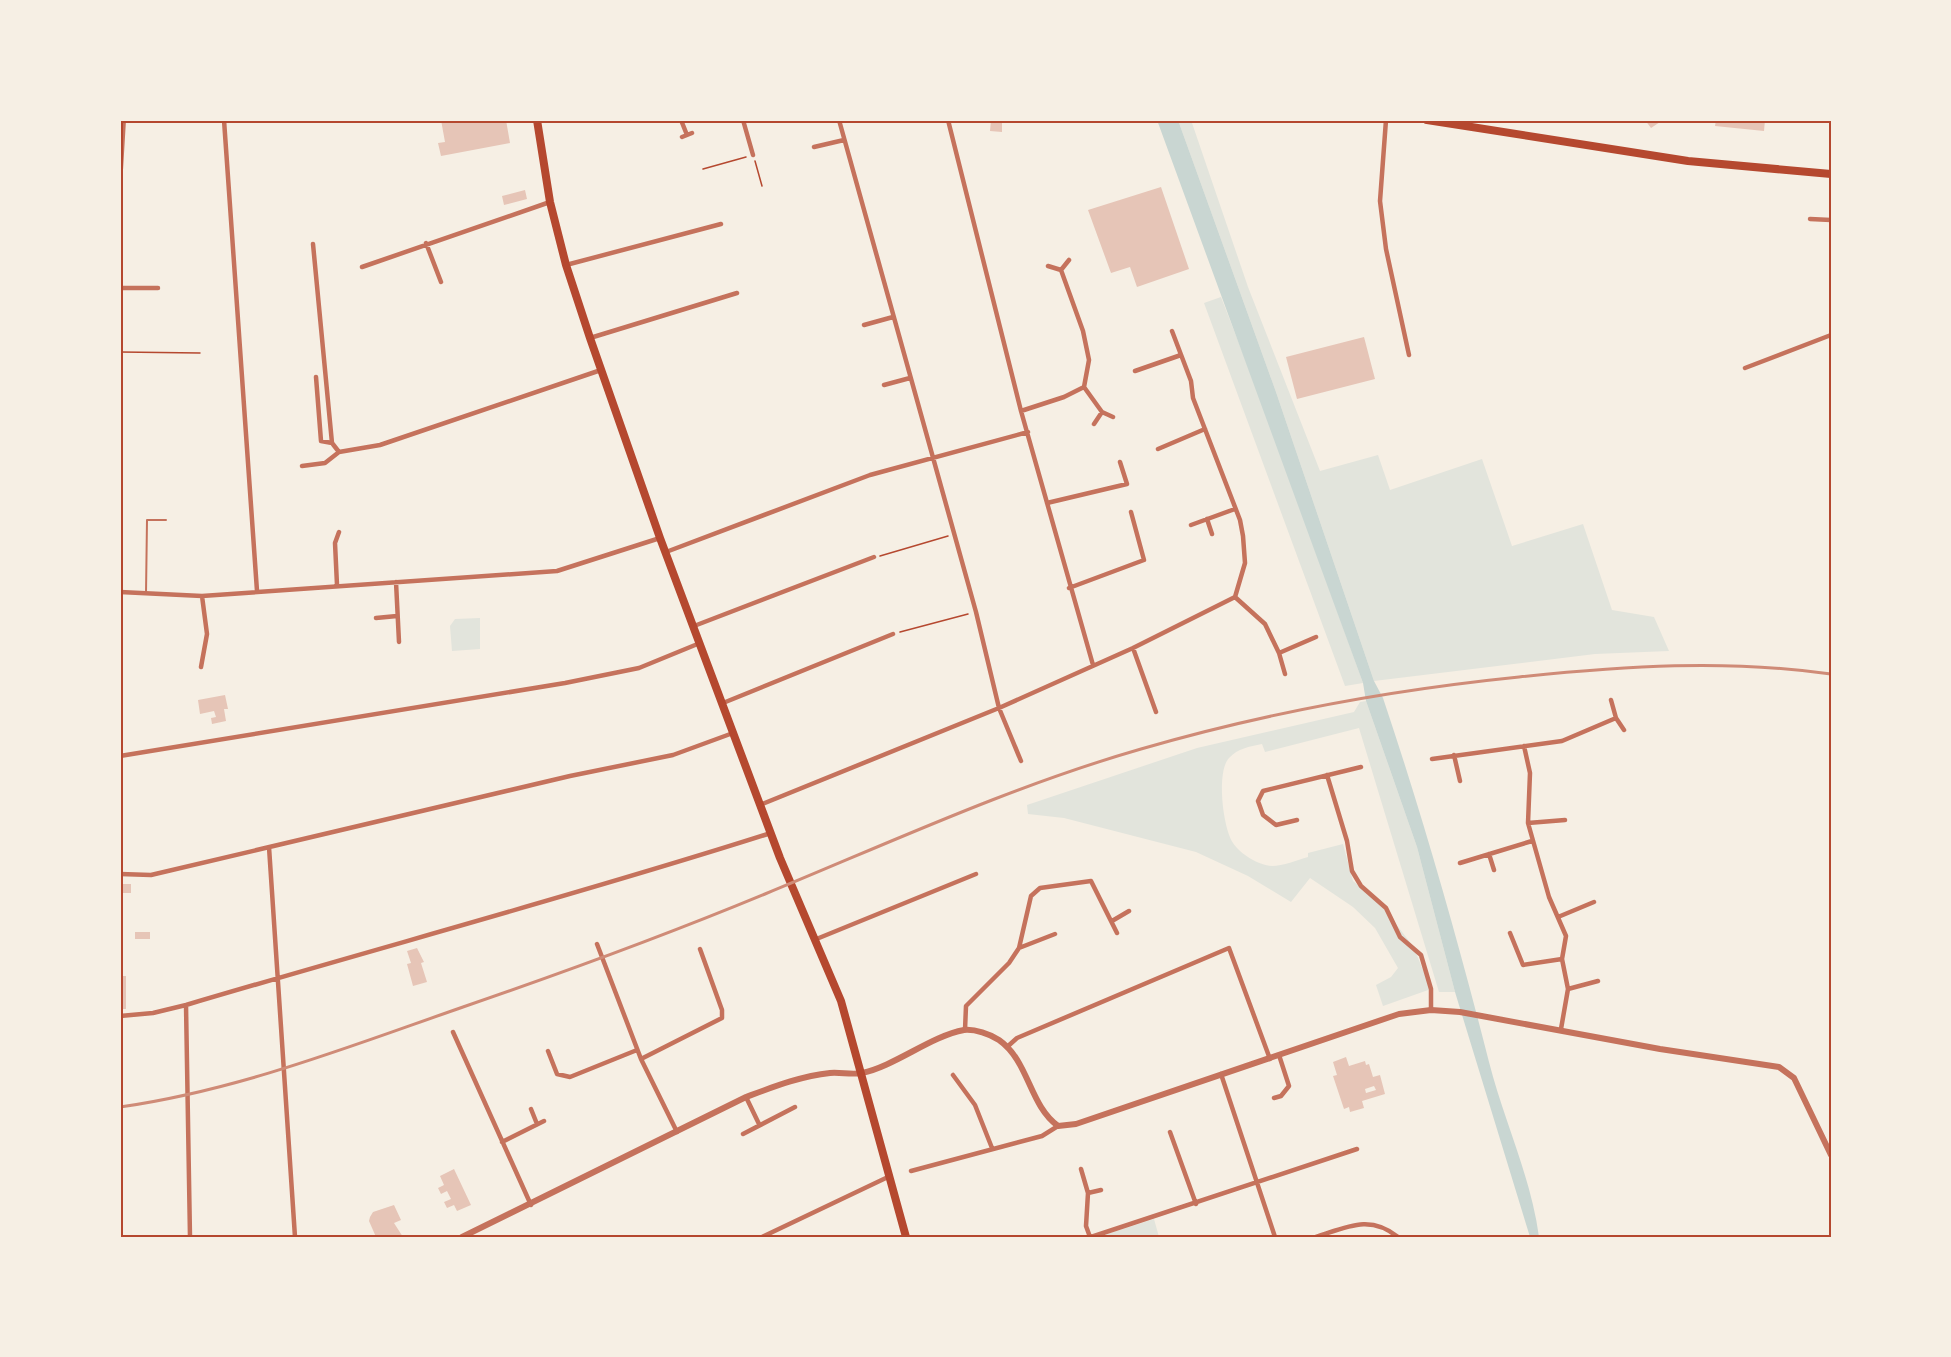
<svg xmlns="http://www.w3.org/2000/svg" width="1951" height="1357" viewBox="0 0 1951 1357" font-family="'Source Serif 4',serif">
	<style>
		.green { fill: #e2e4dc }
		.water { fill: #c9d6d2 }
		.building { fill: #e6c5b7; fill-rule: evenodd }
		.lines { fill: none; stroke-linecap: round; stroke-linejoin: round }
		.path { stroke: #b5482f; stroke-width: 1.5 }
		.service { stroke: #c5725c; stroke-width: 2 }
		.minor { stroke: #c5725c; stroke-width: 4.5 }
		.tertiary { stroke: #c5725c; stroke-width: 6 }
		.primary { stroke: #b5482f; stroke-width: 8 }
		.rail { stroke: #cf8b77; stroke-width: 3 }
		.neatline { fill: none; stroke: #b5482f; stroke-width: 2 }
	</style>
	<rect width="100%" height="100%" fill="#f6efe4"/>
	<path class="green" d="M1178,120H1191L1248,287L1320,471L1378,455L1390,490L1482,459L1512,546L1583,524L1612,610L1654,617L1669,651L1595,654L1374,681L1276,392Z
		M1221,297L1269,421L1363,683L1345,686L1204,303Z
		M480,618V649L452,651L450,626L455,619Z
		M1366,701L1417,847L1455,992H1439L1359,728L1265,752L1262,744C1249,747 1238,748 1229,758C1216,772 1223,828 1233,843C1240,854 1258,865 1272,866C1283,866 1297,860 1308,857V853L1343,844L1353,881L1378,901L1413,946L1431,989L1383,1006L1376,985L1391,977L1398,968L1375,928L1353,907L1310,878L1291,902L1248,876L1196,852L1064,818L1028,814L1027,805L1197,748L1354,712L1360,702Z
		M1154,1219L1159,1237H1098Z"/>
	<path class="water" d="M1157,120H1178L1276,392L1374,681L1383,698C1423,817 1458,940 1489,1062C1504,1121 1531,1177 1539,1237H1530L1455,992L1417,847L1366,701L1363,683Z"/>
	<path class="building" d="M441,120H506L510,143L441,156L438,143L445,142Z
		M991,120H1002V132L990,131Z
		M1645,120H1663L1651,128Z
		M1716,120H1765L1764,131L1715,126Z
		M1161,187L1189,269L1137,287L1130,267L1111,273L1088,210Z
		M525,190L527,199L504,205L502,196Z
		M1364,337L1375,379L1297,399L1286,357Z
		M225,695L228,709H224L226,721L212,724L211,718L216,717L214,711L200,714L198,700Z
		M120,884H131V893H120Z
		M135,932H150V939H135Z
		M417,948L424,962L421,963L427,982L413,986L407,964L411,963L407,951Z
		M120,976H126V1009H120Z
		M1346,1057L1349,1066L1365,1061L1366,1065L1369,1064L1373,1077L1380,1075L1385,1094L1362,1101L1364,1108L1350,1112L1349,1107L1344,1109L1333,1076L1337,1075L1333,1062ZM1374,1086L1376,1090L1366,1093L1365,1089Z
		M454,1169L471,1205L457,1211L454,1205L447,1208L444,1202L451,1199L447,1191L441,1194L438,1188L444,1185L440,1176Z
		M394,1205L401,1220L394,1223L403,1237H376L369,1221L370,1217L373,1212Z"/>
	<g class="lines">
		<path class="path" d="M755,161L762,186
			M703,169L746,157
			M120,352L200,353
			M880,556L948,536
			M900,632L968,614"/>
		<path class="service" d="M146,593L147,520H166"/>
		<path class="minor" d="M224,120L257,591
			M681,120L687,135
			M743,120L753,155
			M839,120L976,612L999,708L1021,761
			M948,120L1021,411L1093,665
			M1386,120L1380,201L1386,249L1409,355
			M682,137L692,133
			M814,147L844,140
			M1810,219L1831,220
			M426,243L441,282
			M313,244L332,443L339,452L380,445L601,370
			M566,265L721,224
			M1048,266L1061,270L1069,260
			M362,267L550,202
			M120,288H158
			M864,325L893,317
			M590,338L737,293
			M1745,368L1831,335
			M1135,371L1181,355
			M316,377L321,441L332,443
			M884,385L910,378
			M1084,387L1102,412
			M1021,411L1064,397L1084,387L1089,360L1083,331L1061,270
			M1094,424L1102,412L1113,417
			M1158,449L1205,429
			M302,466L325,463L339,452
			M1047,503L1127,484L1120,462
			M1207,519L1212,534
			M1191,525L1235,509
			M666,552L870,475L1028,432
			M396,582L399,642
			M337,585L335,543L339,532
			M1069,588L1144,560L1131,512
			M120,592L202,596L557,571L660,538
			M1235,597L1265,624L1279,653L1316,637
			M376,618L397,616
			M694,626L874,557
			M1133,648L1156,712
			M1279,653L1285,674
			M201,667L207,634L202,596
			M1611,700L1616,718L1624,730
			M723,703L893,634
			M1524,746L1530,773L1528,823L1549,897L1566,936L1562,959
			M1454,755L1460,781
			M120,756L565,683L639,668L700,643
			M1432,759L1562,741L1616,718
			M1327,775L1347,841L1352,871L1361,886L1386,908L1400,937L1421,955L1431,989V1010
			M760,805L999,708L1133,648L1235,597L1245,563L1243,536L1240,520L1193,398L1191,381L1172,331
			M1297,820L1276,825L1263,815L1258,801L1263,791L1361,767
			M1528,823L1565,820
			M269,847L295,1237
			M1489,854L1494,870
			M1460,863L1532,841
			M120,874L151,875L570,776L673,755L733,733
			M1558,917L1594,902
			M1112,921L1129,911
			M1510,933L1523,965L1562,959L1568,989L1561,1029
			M814,940L976,874
			M597,944L641,1059L677,1132
			M1019,948L1055,934
			M1568,989L1598,981
			M186,1005L190,1237
			M120,1016L153,1013L186,1005C381,947 577,895 771,833
			M965,1030L966,1006L1009,963L1019,948L1031,896L1040,888L1091,881L1117,933
			M453,1032L531,1205
			M1007,1047L1017,1038L1229,948L1270,1059
			M548,1051L557,1074L570,1077L637,1050
			M641,1059L722,1018V1010L700,949
			M1221,1074L1275,1237
			M953,1075L975,1105L992,1148
			M746,1097L759,1124
			M1274,1098L1281,1096L1289,1086L1279,1055
			M531,1109L537,1124
			M1170,1132L1196,1204
			M743,1134L795,1107
			M502,1142L544,1121
			M1081,1169L1088,1193L1086,1226L1090,1237
			M911,1171L1042,1136L1058,1126
			M1088,1193L1101,1190
			M762,1237L888,1177
			M1091,1237L1357,1149
			M1316,1237C1347,1227 1370,1214 1398,1237"/>
		<path class="tertiary" d="M120,170L123,120
			M462,1237L746,1097C773,1087 801,1076 830,1073C840,1072 852,1075 862,1073C895,1066 931,1036 964,1030C975,1029 990,1034 999,1040C1029,1061 1029,1105 1058,1126L1076,1124L1399,1014L1431,1010L1460,1012L1660,1049L1779,1067L1794,1078L1831,1155"/>
		<path class="primary" d="M537,120L550,202L566,265L590,338L660,538L780,858L841,1001L906,1237
			M1427,120L1688,161L1831,174"/>
		<path class="rail" d="M120,1107C239,1090 351,1046 463,1007C565,972 666,935 765,894C889,843 1012,786 1141,749C1265,713 1391,690 1519,677C1623,666 1726,659 1831,674"/>
	</g>
	<rect width="1951" height="1357" fill="none" stroke="#f6efe4" stroke-width="243"/>
	<rect x="122" y="122" width="1708" height="1114" class="neatline"/>
</svg>
